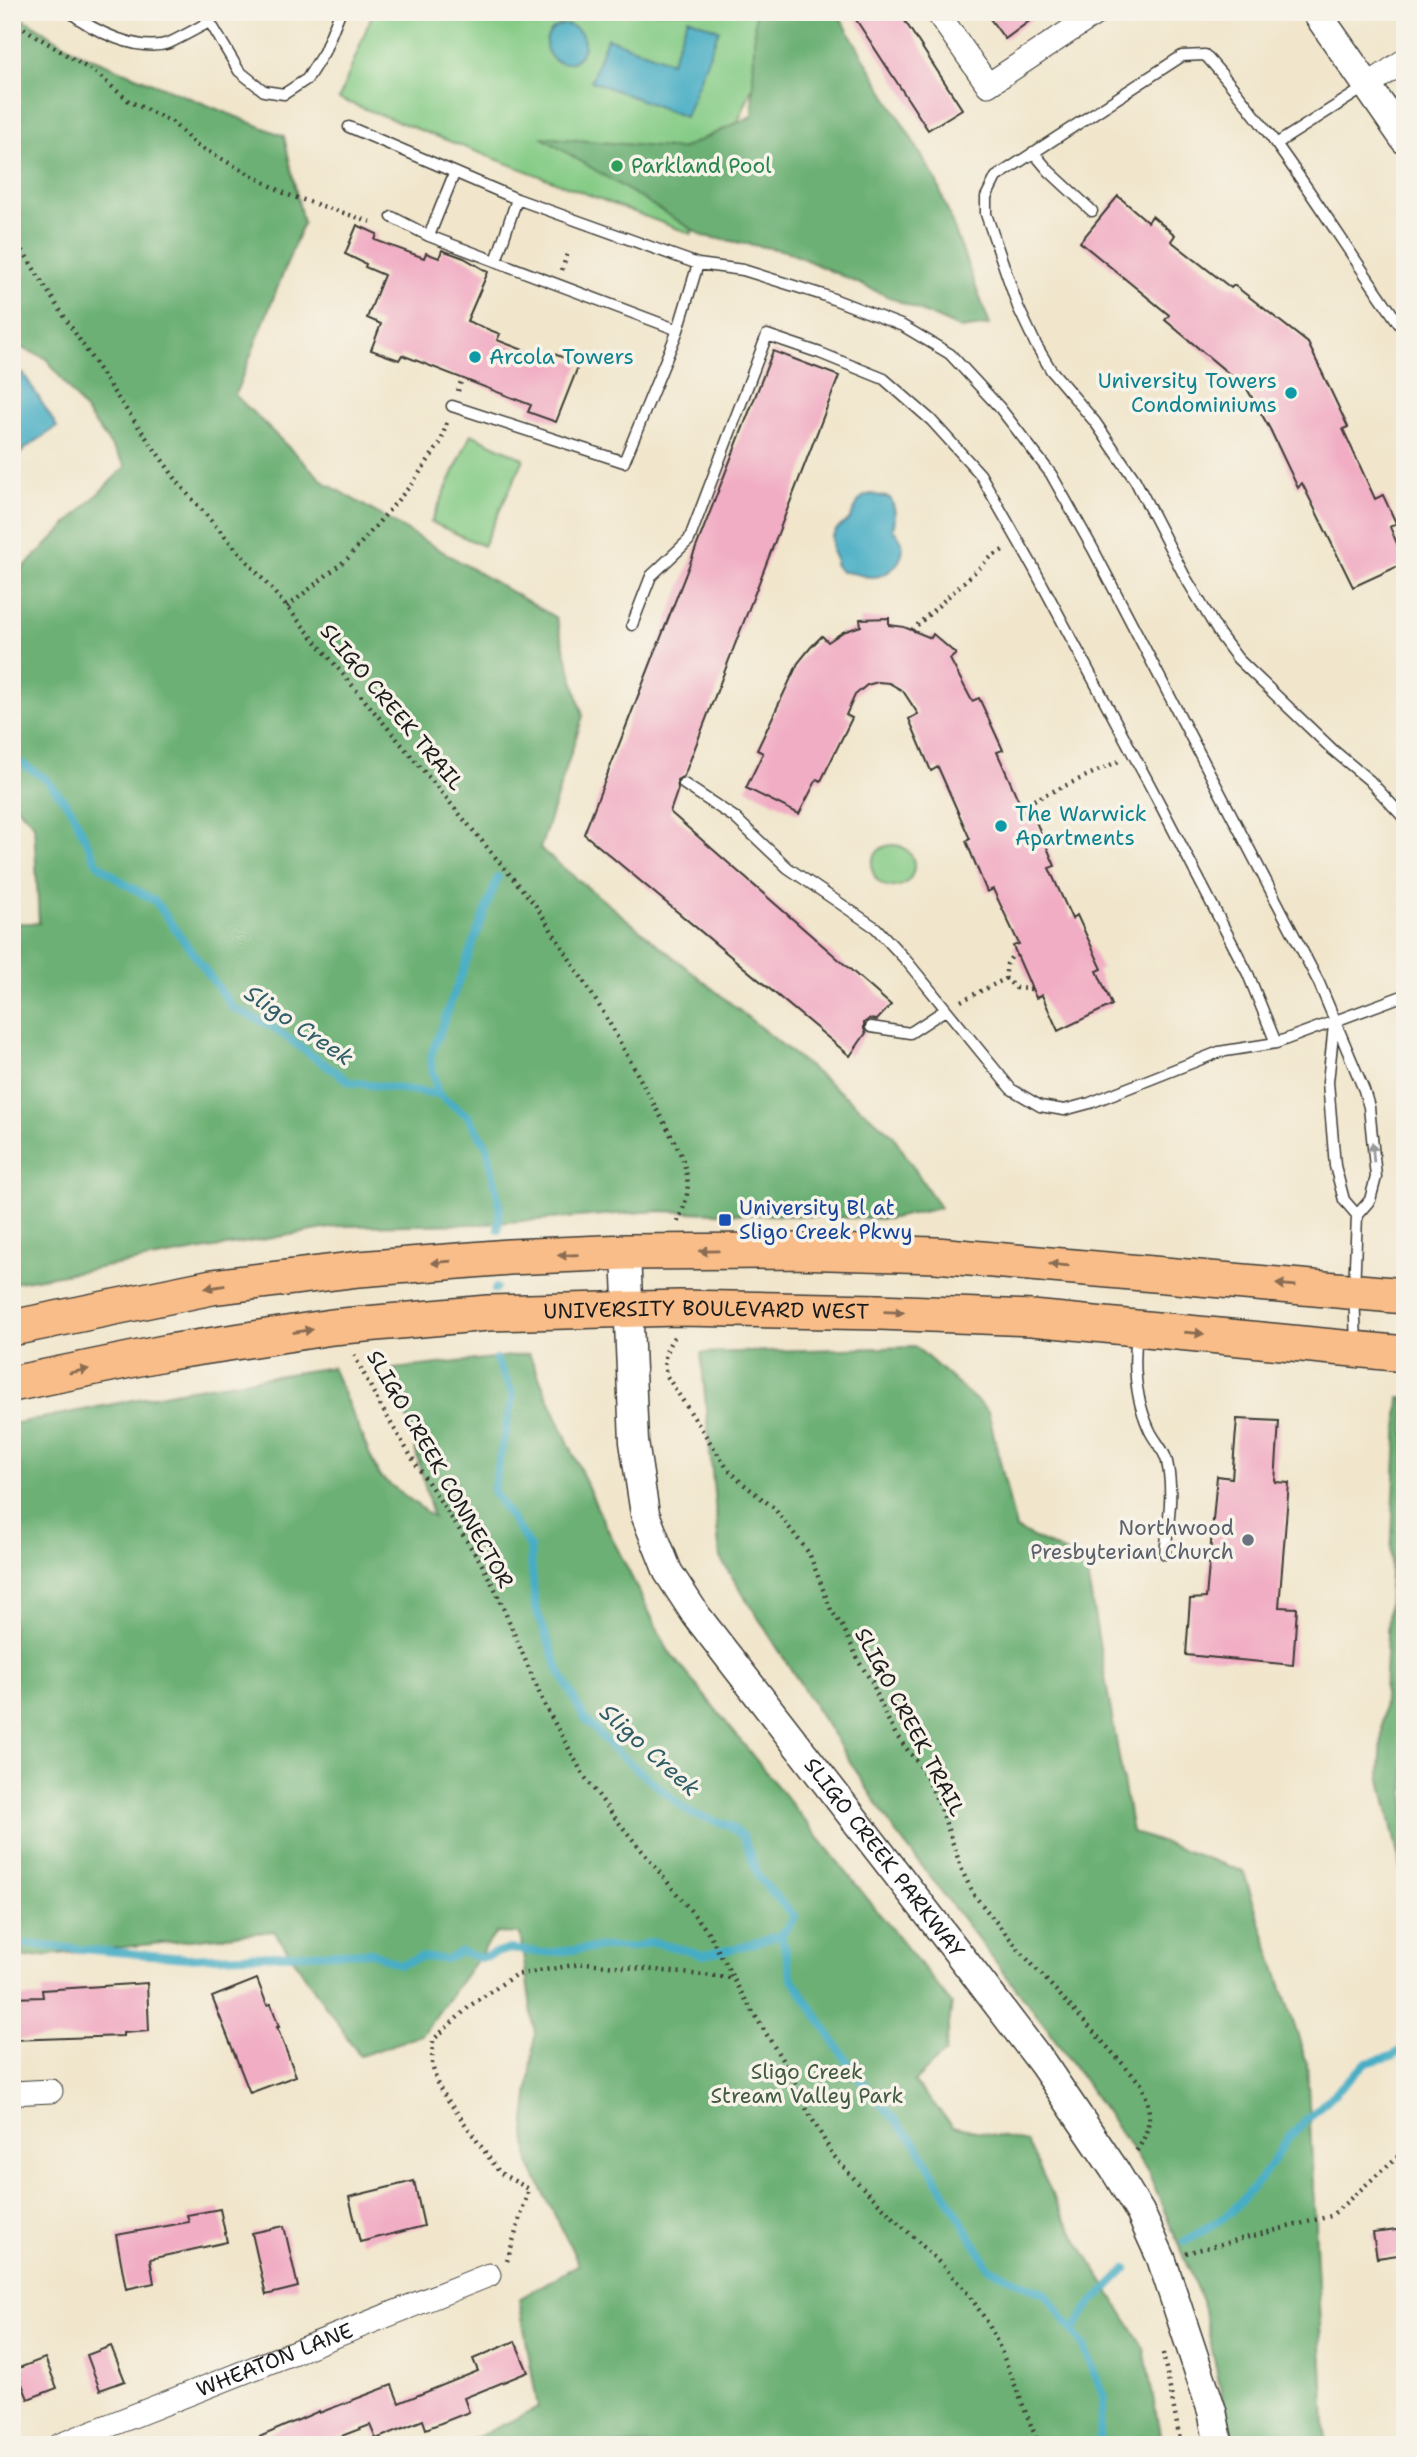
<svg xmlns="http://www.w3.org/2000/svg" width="1417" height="2457" viewBox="0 0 1417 2457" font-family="'Shantell Sans',sans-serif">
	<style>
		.green { fill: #86cc87; stroke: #517452; stroke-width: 2 }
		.forest { fill: #6cb074; stroke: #446648; stroke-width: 2 }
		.water { fill: #46adc5; stroke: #316470; stroke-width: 2 }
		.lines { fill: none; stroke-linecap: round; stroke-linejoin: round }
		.stream { stroke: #46adc5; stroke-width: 8 }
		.building { fill: #f1adc4 }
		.service-casing { stroke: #3c3a36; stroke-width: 13 }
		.minor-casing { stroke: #3c3a36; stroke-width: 25 }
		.tertiary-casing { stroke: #3c3a36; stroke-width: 31 }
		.primary-casing { stroke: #3c3a36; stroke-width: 38 }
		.path { stroke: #3c3a36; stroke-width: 4.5; stroke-dasharray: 2 5; stroke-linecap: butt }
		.service { stroke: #fff; stroke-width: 10 }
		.minor { stroke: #fff; stroke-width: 23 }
		.tertiary { stroke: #fff; stroke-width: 28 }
		.primary { stroke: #f8bd88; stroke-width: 35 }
		.oneway { fill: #999 }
		.oneway2 { fill: #8a6c52 }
		.leisure-dot { fill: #2e9e5b; stroke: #f7f3e8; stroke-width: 2.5 }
		.culture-dot { fill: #0f9aa8; stroke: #f7f3e8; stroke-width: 2.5 }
		.transit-dot { fill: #1a4fb4; stroke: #f7f3e8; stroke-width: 2.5 }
		.worship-dot { fill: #6b7280; stroke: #f7f3e8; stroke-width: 2.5 }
		.labels { text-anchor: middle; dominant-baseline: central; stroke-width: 7; stroke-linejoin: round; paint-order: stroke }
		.leisure-label { font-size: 21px; fill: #27864d; stroke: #f7f3e8; text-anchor: start }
		.culture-label { font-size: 21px; fill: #0d838f; stroke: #f7f3e8; text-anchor: start }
		.street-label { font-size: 21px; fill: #1c1c1c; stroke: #f7f3e8 }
		.transit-label { font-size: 21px; fill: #164399; stroke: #f7f3e8; text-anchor: start }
		.worship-label { font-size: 21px; fill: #5b616d; stroke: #f7f3e8; text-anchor: end }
		.park-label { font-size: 21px; fill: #415a41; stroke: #f7f3e8 }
		.water-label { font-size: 23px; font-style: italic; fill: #2f5d68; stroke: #f7f3e8 }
	</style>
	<rect width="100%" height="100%" fill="#f7f3e8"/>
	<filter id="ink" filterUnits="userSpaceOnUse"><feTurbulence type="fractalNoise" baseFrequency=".0143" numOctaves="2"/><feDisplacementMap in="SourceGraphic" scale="14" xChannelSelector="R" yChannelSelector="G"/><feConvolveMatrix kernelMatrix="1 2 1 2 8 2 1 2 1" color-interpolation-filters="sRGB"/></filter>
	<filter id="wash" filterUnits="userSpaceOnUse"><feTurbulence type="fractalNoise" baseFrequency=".00686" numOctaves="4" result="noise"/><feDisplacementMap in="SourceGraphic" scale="28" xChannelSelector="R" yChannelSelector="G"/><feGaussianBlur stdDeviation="1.57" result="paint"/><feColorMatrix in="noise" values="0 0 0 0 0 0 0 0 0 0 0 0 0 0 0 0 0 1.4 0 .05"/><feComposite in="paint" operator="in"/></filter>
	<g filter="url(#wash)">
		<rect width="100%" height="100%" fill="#f1e6cc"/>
		<path class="green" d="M373,12H784L691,234L339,99Z
			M471,434L524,459L483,546L431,522Z
			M872 866a21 21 0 1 1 42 0a21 21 0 1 1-42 0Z"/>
		<path class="forest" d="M12,12L81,54L284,136L303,223L235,395L324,482L556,618L583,716L540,849L892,1134L940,1208L888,1219L657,1211L481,1224L342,1226L12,1283V923H39L34,824L12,802V579L126,466L46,358L12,344Z
			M755,12H837L936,180L990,325L961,329L786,251L703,236L541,137L681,149L752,116Z
			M916,1347L988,1411L1016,1529L1085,1562L1132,1832L1243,1871L1307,2063L1326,2445H1232L1202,2301L1148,2172L1047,2028L893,1829L720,1558L701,1353Z
			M529,1354L599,1512L668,1650L952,2004L945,2052L914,2082L953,2126L1027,2142L1063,2216L1144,2348L1162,2445H461L538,2408L519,2299L579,2264L529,2163L525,2122L535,2034L520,1934L496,1933L422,2035L360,2056L274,1931L12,1959V1424L184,1390L332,1367L379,1476L433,1517L405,1410L393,1369Z
			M1399,1398H1405V1886L1380,1775Z"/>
		<path class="water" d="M688,18L719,30L685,117L591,81L607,38L671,62Z
			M546 44a19 19 0 1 1 38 0a19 19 0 1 1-38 0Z
			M12,370L24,374L57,427L26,448L12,462Z
			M871,494L890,498C896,509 896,518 893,530C914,546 898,574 874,577C863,578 853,571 841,572L835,564L836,560L832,551V537L837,529L850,519L858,502L864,496Z"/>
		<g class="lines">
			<path class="stream" d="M12,757L46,779L71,809L97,863L122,882L155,901L233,1008L269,1025L350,1082L438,1094L468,1116L487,1146L500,1208L498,1229
				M438,1094L430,1058L498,877
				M495,1290L496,1288
				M496,1359L513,1395L493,1491L530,1547L535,1606L559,1670L583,1716L613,1749L690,1813L728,1825L743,1836L759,1878L795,1917L781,1935L792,1978L856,2075L916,2144L989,2268L1047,2295L1084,2347L1104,2397L1098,2445
				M12,1943L185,1958L371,1952L400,1965L420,1957L446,1959L461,1952L480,1958L510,1949L543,1953L607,1947L629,1948L653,1942L704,1955L737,1948L781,1935
				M1184,2242L1228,2215L1260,2180L1289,2137L1366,2063L1392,2056L1405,2047
				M1073,2331L1088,2307L1126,2269"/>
		</g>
		<g id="blocks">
			<path class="building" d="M851,12H899L962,109L928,130Z
				M985,12H1042L1005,39Z
				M1118,196L1148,222L1152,216L1175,235L1171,241L1231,288L1234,285L1308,343L1348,427L1343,429L1375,499L1383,495L1396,523L1390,527L1405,563L1353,587L1302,483L1298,488L1270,429L1247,389L1165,320L1169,315L1080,242Z
				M357,225L377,234L375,240L424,258L426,253L439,258L442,250L464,258L488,272L467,321L500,334L497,340L549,360L552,353L579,364L556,422L528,412L531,405L402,355L399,360L371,350L381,324L367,318L384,275L365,267L366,264L345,254Z
				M773,351L839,376L684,776L677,780L678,789L670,812L891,1005L877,1020L869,1019L864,1023V1029L866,1033L850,1056L584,834Z
				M889,618V625L904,627L931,638L933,634L956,654L950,659L972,701L979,698L1003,750L997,752L1024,813L1031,810L1055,866L1049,868L1072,919L1077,915L1102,969L1097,971L1112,1005L1058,1031L1042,995L1036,998L1013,946L1019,944L993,889L987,892L966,841L970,839L938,767L931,771L909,719L918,714L903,691L889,683L878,682L867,685L855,695L846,715L852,718L821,781L817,779L799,814L746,788L763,753L757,750L798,663L811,647L822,636L828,642L843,632L861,626L860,619Z
				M1237,1419L1279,1421L1275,1482L1289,1483L1279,1607L1297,1608L1293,1665L1186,1655L1190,1599L1206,1598L1217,1476L1232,1478Z
				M257,1979L267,2005L271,2004L279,2027H277L296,2076L250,2093L212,1997Z
				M147,1983L149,2031L123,2033V2036L12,2040V1998L43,1997L42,1990Z
				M414,2181L424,2226L360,2242L349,2197Z
				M220,2209L227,2242L150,2259L154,2283L126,2289L116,2235L189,2222L187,2215Z
				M284,2226L298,2287L266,2295L252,2233Z
				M1405,2229V2254L1377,2258L1373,2233Z
				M515,2341L528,2372L464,2398L469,2412L426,2429L423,2420L376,2439L370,2425L331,2440L333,2445H241L319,2411V2413L392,2385L399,2403L478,2371L473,2359Z
				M111,2346L125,2381L100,2390L87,2355Z
				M45,2358L57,2388L28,2399L16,2369Z"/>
		</g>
	</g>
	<g filter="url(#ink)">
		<use href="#blocks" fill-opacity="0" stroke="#3c3a36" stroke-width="2"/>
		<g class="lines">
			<defs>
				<path id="service" d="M70,12C93,31 139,53 169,43C182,37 196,29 209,22
					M204,12L239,71L264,91L284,94L307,79L324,52L340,12
					M349,127L517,199L698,264L743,270L823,295L903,326L950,354L1000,408L1051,474L1093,549L1319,983L1364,1090L1369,1107L1376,1177L1370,1200L1357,1215L1354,1291L1356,1344
					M1276,144L1367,86
					M1033,152L1049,171L1092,211
					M392,217L429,236L678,330L624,462L452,406
					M429,236L454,174
					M496,261L517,199
					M678,330L698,264
					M1405,332C1339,240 1281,139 1205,55L1182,56L996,177L986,197V214L1018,307L1036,345L1051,370L1095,422L1135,480L1184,575L1220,635L1238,659L1333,750L1369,780L1405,819
					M632,625L651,576L689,540L767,335L820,353L884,379L931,420L980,474L1032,565L1162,808L1248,974L1276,1043L1219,1052L1090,1103L1064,1110L1040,1106L1011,1089L905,959L876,928L788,868L734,817L684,784
					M1334,1025L1328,1082L1335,1166L1344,1200L1357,1215
					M871,1027L910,1033L945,1010
					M1276,1043L1405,995
					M1137,1334C1133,1366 1136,1400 1149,1429C1154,1441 1165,1450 1167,1462C1174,1493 1168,1523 1165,1554"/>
				<g id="minor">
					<path d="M937,12L988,85L1098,12"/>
					<path d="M1367,86L1405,60"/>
					<path d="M12,2093L51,2091"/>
					<path id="s1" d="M60,2445L489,2275"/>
				</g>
				<g id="tertiary">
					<path d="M1316,12L1405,140"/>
					<path id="s2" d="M626,1252L634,1442L645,1514L668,1572L696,1615L976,1976L1043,2064L1114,2169L1140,2212L1161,2258L1212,2411L1219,2445"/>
				</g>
				<g id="primary">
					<path d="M12,1328L212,1287L359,1269L509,1257L626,1252L792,1251L936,1255L1405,1296"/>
					<path id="s3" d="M12,1384L169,1352L332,1327L488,1313L679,1308L879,1312L1032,1318L1405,1354"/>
				</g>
			</defs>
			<use href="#service" class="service-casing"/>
			<use href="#minor" class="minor-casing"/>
			<use href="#tertiary" class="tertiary-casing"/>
			<use href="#primary" class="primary-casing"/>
			<path class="path" d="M12,21L97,74L129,101L172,122L196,145L288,195L375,223
				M12,232L43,284L113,391L180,485L287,607L536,906L605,1015L679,1150C691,1181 691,1194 676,1225
				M562,270L567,254
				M458,391L462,378
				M287,607L348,558L411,485L441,442L447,422
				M912,630L991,557L1003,550
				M1021,806L1119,761
				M1005,978L1016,988L1032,989
				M961,1001L1005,979L1007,964L1012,956L1017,955
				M674,1337C665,1350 663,1360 666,1375L727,1468L742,1483L774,1508L809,1553L831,1610L844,1629L859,1662L872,1682L885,1714L896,1735L921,1767L932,1789L941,1809L963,1873L974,1895L1019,1950L1141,2084C1153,2110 1152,2131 1134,2154
				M354,1355L380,1405L412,1458L480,1561L496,1591L544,1704L584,1776L616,1819L708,1932L742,1994L792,2076L807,2110L833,2155L858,2183L945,2268L969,2295L988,2323L1000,2348L1039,2445
				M1186,2253L1331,2216L1405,2150
				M507,2261L529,2189L500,2173L438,2086L432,2065L433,2040L471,2005L515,1975L586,1963L732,1978
				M1163,2353L1181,2445"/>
			<use href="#service" class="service"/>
			<use href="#minor" class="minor"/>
			<use href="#tertiary" class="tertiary"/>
			<use href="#primary" class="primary"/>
		</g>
		<defs><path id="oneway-solid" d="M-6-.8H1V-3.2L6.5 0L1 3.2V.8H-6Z" transform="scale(1.75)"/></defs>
		<use class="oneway" href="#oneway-solid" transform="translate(1373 1152) rotate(-95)"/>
		<g class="oneway2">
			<use href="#oneway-solid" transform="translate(709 1251) rotate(179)"/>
			<use href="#oneway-solid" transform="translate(568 1255) rotate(178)"/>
			<use href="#oneway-solid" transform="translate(441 1262) rotate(175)"/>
			<use href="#oneway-solid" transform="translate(1059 1265) rotate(-175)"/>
			<use href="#oneway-solid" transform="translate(1286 1285) rotate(-175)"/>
			<use href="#oneway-solid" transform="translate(215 1287) rotate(171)"/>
			<use href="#oneway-solid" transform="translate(894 1312) rotate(2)"/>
			<use href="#oneway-solid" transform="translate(303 1331) rotate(-9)"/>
			<use href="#oneway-solid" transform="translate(1194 1333) rotate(5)"/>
			<use href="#oneway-solid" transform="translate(79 1371) rotate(-11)"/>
		</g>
	</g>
	<circle class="leisure-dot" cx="617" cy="166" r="7"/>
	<g class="culture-dot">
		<circle cx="475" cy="357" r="7"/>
		<circle cx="1291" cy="393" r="7"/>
		<circle cx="1001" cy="826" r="7"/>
	</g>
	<rect class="transit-dot" x="718" y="1213" width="14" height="14" rx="3.5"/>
	<circle class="worship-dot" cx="1248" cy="1540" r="7"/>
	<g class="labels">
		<g class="leisure-label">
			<text x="631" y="166">Parkland Pool</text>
		</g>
		<g class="culture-label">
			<text x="489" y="357">Arcola Towers</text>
			<text x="1277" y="381" text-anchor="end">University Towers<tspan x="1277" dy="24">Condominiums</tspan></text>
			<text x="1015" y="814">The Warwick<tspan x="1015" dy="24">Apartments</tspan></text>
		</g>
		<g class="street-label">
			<text transform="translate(392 707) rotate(50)">SLIGO CREEK TRAIL</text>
			<text stroke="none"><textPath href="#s3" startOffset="700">UNIVERSITY BOULEVARD WEST</textPath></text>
			<text transform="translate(440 1469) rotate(60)">SLIGO CREEK CONNECTOR</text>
			<text transform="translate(910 1722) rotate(62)">SLIGO CREEK TRAIL</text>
			<text stroke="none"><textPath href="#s2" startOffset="684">SLIGO CREEK PARKWAY</textPath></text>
			<text stroke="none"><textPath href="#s1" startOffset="231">WHEATON LANE</textPath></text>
		</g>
		<g class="transit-label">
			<text x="739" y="1208">University Bl at<tspan x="739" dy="24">Sligo Creek Pkwy</tspan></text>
		</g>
		<g class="worship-label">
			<text x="1234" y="1528">Northwood<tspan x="1234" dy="24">Presbyterian Church</tspan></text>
		</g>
		<g class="park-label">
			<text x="807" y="2072">Sligo Creek<tspan x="807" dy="24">Stream Valley Park</tspan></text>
		</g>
		<g class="water-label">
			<text transform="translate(299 1025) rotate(34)">Sligo Creek</text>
			<text transform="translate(650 1750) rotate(42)">Sligo Creek</text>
		</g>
	</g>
	<rect width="1417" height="2457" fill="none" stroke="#f7f3e8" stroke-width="42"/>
</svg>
